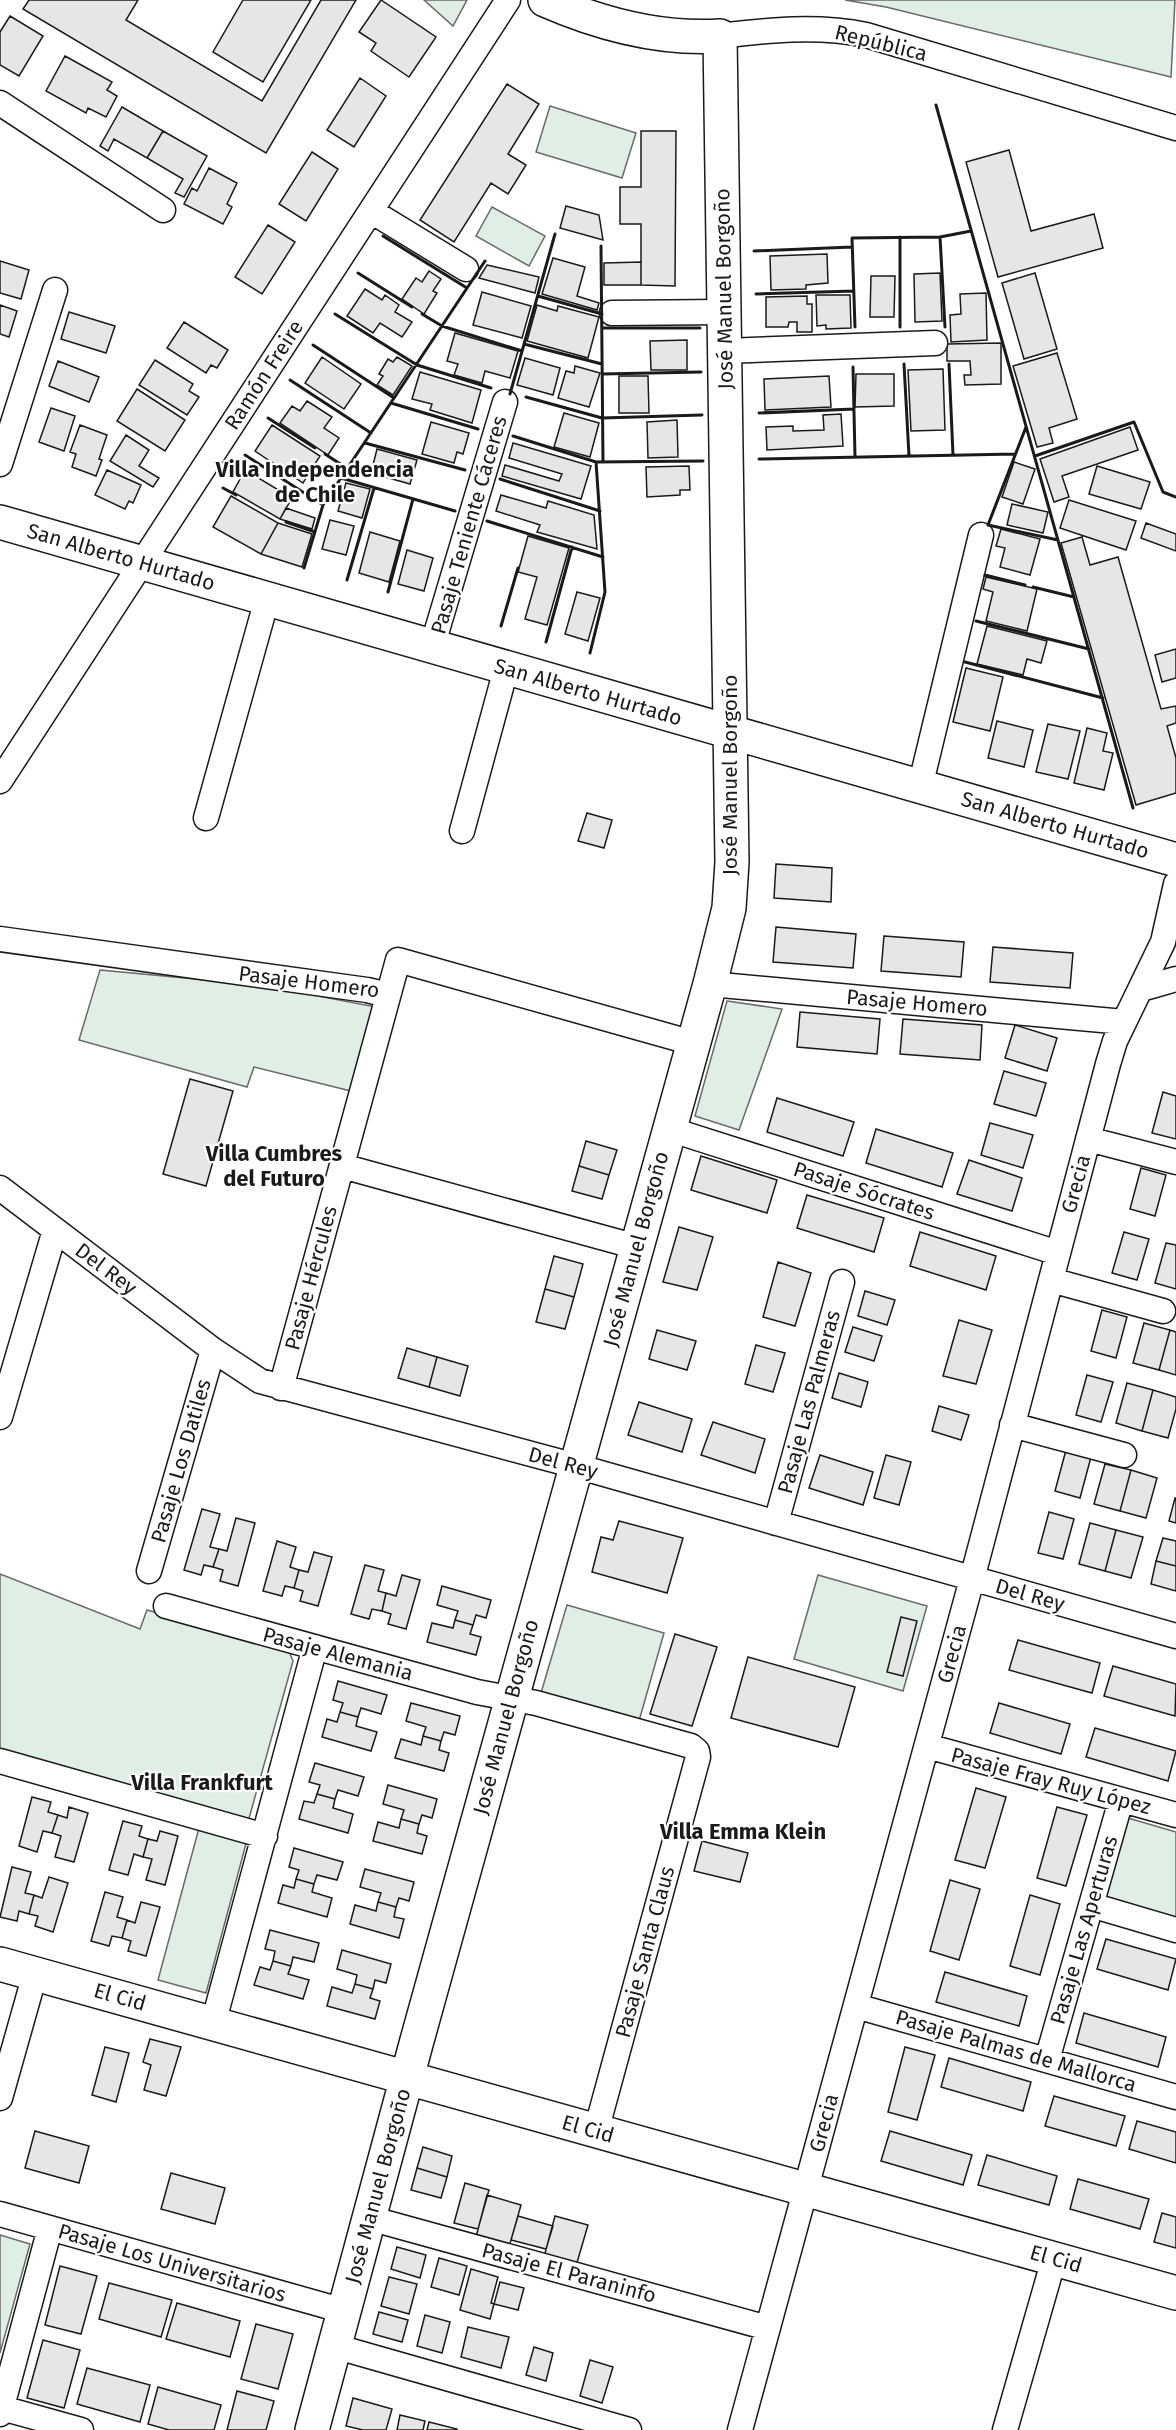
<svg xmlns="http://www.w3.org/2000/svg" width="1176" height="2430" viewBox="0 0 1176 2430" font-family="'Fira Sans',sans-serif">
	<style>
		.green { fill: #e0efe3; stroke: #6a6a6a; stroke-width: 1.5 }
		.building { fill: #e6e6e6; stroke: #1a1a1a; stroke-width: 1.5 }
		.lines { fill: none; stroke-linecap: round; stroke-linejoin: round }
		.street-casing { stroke: #1a1a1a; stroke-width: 27 }
		.secondary-casing { stroke: #1a1a1a; stroke-width: 36 }
		.street { stroke: #fff; stroke-width: 24 }
		.secondary { stroke: #fff; stroke-width: 33 }
		.wall { stroke: #1a1a1a; stroke-width: 3 }
		.labels { text-anchor: middle; dominant-baseline: central; stroke-width: 4.5; stroke-linejoin: round; paint-order: stroke }
		.street-label { font-size: 21px; fill: #1a1a1a; stroke: #fff }
		.neighbourhood-label { font-size: 22px; font-weight: bold; fill: #1a1a1a; stroke: #fff }
	</style>
	<rect width="100%" height="100%" fill="#fff"/>
	<path class="green" d="M424,0H467L453,26Z
		M845,0H1175L1171,77L886,7Z
		M550,106L636,133L622,178L536,152Z
		M492,207L545,236L529,266L476,236Z
		M100,970L260,985L376,1007L351,1091L254,1067L247,1087L79,1040Z
		M727,1001L782,1009L739,1130L695,1116Z
		M0,1574L140,1629L147,1610L288,1649L293,1661L248,1822L0,1753Z
		M818,1575L927,1606L903,1691L794,1659Z
		M567,1605L664,1633L639,1721L541,1693Z
		M1128,1818L1176,1832V1921L1105,1900Z
		M199,1828L247,1840L206,1993L158,1980Z
		M0,2235L30,2244L0,2353Z"/>
	<path class="building" d="M29,0H138L126,20L262,101L321,0H356L266,153L23,9Z
		M243,0H311L263,82L213,52Z
		M381,0L436,37L409,77L371,51L376,43L359,32Z
		M10,16L43,36L19,76L0,65V32Z
		M65,56L112,82L107,90L117,96L106,117L88,108L86,113L46,91Z
		M360,78L386,96L354,147L327,130Z
		M507,84L539,104L508,154L526,165L508,194L491,183L454,242L420,220Z
		M122,107L163,131L147,158L114,139L108,151L100,146Z
		M163,131L207,156L184,197L175,193L183,179L147,158Z
		M641,131H676L675,286L641,285V224H620V187H641Z
		M1009,150L1031,231L1094,214L1103,248L998,277L966,162Z
		M312,152L338,169L306,221L279,204Z
		M209,168L237,183L227,204L232,207L223,224L184,204L192,188L197,191Z
		M566,206L599,215L603,240L560,228Z
		M268,225L295,242L262,294L235,277Z
		M827,254L828,283L806,285V289L771,290L770,256Z
		M553,258L585,267L577,296L599,303L597,310L542,294Z
		M0,261L29,270L21,299L0,293Z
		M641,262V285H604V263Z
		M487,265L539,277L535,293L479,278Z
		M429,271L441,279L433,291L437,293L424,314L402,299L416,278L422,282Z
		M940,273L942,321L915,322L914,274Z
		M1035,273L1057,349L1024,359L1002,283Z
		M871,276H895L894,317H870Z
		M365,289L382,300L385,295L399,305L395,312L412,322L402,337L380,323L373,333L347,316Z
		M482,292L531,306L522,338L473,325Z
		M986,293L987,340L951,342L950,315L961,314L960,294Z
		M816,295H850L851,328L826,329V325L817,326Z
		M807,296V304H812V332H797V322H789L788,327H766V297Z
		M0,305L17,311L9,337L0,334Z
		M537,305L557,311L558,306L599,317L588,358L527,341Z
		M69,312L115,326L106,353L61,339Z
		M184,322L228,350L217,368L211,365L206,373L167,348Z
		M455,333L518,351L510,378L485,371L482,383L454,375L458,364L447,361Z
		M687,340V370H651L650,341Z
		M1001,343V384L965,385L964,375H971L970,361H947V344Z
		M1057,353L1077,419L1049,428L1053,443L1037,447L1013,366Z
		M322,357L361,384L344,409L305,383Z
		M397,357L412,366L393,395L377,385L383,376L379,374L388,359L393,362Z
		M525,358L560,368L553,395L517,385Z
		M155,360L193,384L189,391L199,397L187,415L139,385Z
		M58,361L99,377L89,402L49,386Z
		M575,366L600,373L589,407L558,398L566,371L574,373Z
		M943,369L945,430L911,431L908,370Z
		M420,372L481,390L472,423L430,410L432,404L412,399Z
		M856,374H894V406L855,407Z
		M619,376H648L649,413H619Z
		M829,376L831,407L765,410L764,379Z
		M137,389L185,420L165,451L117,421Z
		M307,401L332,417L324,428L339,438L328,455L280,423L292,406L300,411Z
		M51,408L75,416L64,451L39,442Z
		M564,413L599,423L590,457L554,447Z
		M841,414L843,446L767,450L766,427L793,426V431L824,430L823,415Z
		M677,420L678,457L648,458L647,422Z
		M431,422L469,433L463,454L457,452L454,463L422,454Z
		M80,425L107,435L99,459L102,460L96,476L72,467L76,454L70,452Z
		M272,425L320,456L303,483L255,451Z
		M1130,427L1138,450L1062,476L1069,497L1054,502L1040,459Z
		M126,435L149,450L139,466L159,478L153,487L110,461Z
		M513,443L591,466L581,499L502,476L505,465L559,481L562,474L509,458Z
		M377,449L417,460L410,484L371,473Z
		M1014,462L1035,469L1023,504L1002,497Z
		M689,466L690,490H680V495L647,497L646,467Z
		M1097,466L1150,482L1141,509L1089,494Z
		M107,470L141,485L133,503L129,501L125,509L95,495Z
		M245,470L292,498L280,519L233,492Z
		M346,483L370,489L362,518L338,511Z
		M501,495L546,508L548,501L594,515L597,549L537,532L540,525L496,511Z
		M231,496L278,523L261,554L213,527Z
		M1069,500L1136,521L1126,550L1060,528Z
		M1012,504L1048,512L1043,533L1007,525Z
		M286,508L315,518L312,529L280,519Z
		M330,520L354,526L346,555L322,549Z
		M278,523L312,534L302,567L261,554Z
		M1146,523L1176,534V551L1141,538Z
		M1001,529L1040,539L1030,575L1000,567L1005,548L996,546Z
		M370,532L400,541L389,582L359,573Z
		M528,536L569,548L547,625L525,619L537,577L518,572Z
		M1082,537L1090,565L1118,557L1161,709L1176,706V723L1167,726L1176,758V793L1136,805L1061,543Z
		M407,550L433,558L424,591L398,584Z
		M986,577L1037,589L1027,631L986,621L993,592L983,589Z
		M577,592L600,598L588,641L565,634Z
		M987,626L1047,641L1041,663L1027,659L1023,675L977,664Z
		M1176,649V678L1162,682L1155,655Z
		M966,668L1003,677L990,731L953,722Z
		M997,721L1033,730L1024,767L988,758Z
		M1048,724L1080,731L1068,779L1036,772Z
		M1087,728L1107,733L1103,751L1113,753L1104,790L1074,783Z
		M587,813L612,820L604,848L578,841Z
		M776,864L832,868L831,902L774,898Z
		M776,927L856,934L853,968L773,962Z
		M884,936L964,942L961,977L881,971Z
		M993,947L1073,953L1070,988L990,982Z
		M800,1012L880,1019L877,1054L797,1047Z
		M903,1019L982,1025L980,1060L900,1054Z
		M1015,1025L1057,1038L1047,1071L1005,1058Z
		M1004,1071L1046,1083L1036,1116L994,1104Z
		M190,1079L233,1091L206,1186L163,1174Z
		M1163,1092L1176,1096V1139L1152,1133Z
		M777,1098L854,1122L843,1156L767,1132Z
		M990,1123L1033,1135L1023,1168L981,1155Z
		M876,1129L953,1153L942,1187L866,1163Z
		M586,1141L617,1150L609,1175L579,1166Z
		M701,1156L777,1180L767,1213L691,1190Z
		M969,1160L1022,1178L1012,1211L957,1194Z
		M579,1166L609,1175L602,1199L572,1191Z
		M1141,1168L1166,1175L1155,1216L1130,1209Z
		M807,1195L884,1218L874,1252L797,1228Z
		M679,1227L713,1237L697,1290L663,1282Z
		M920,1232L996,1256L986,1290L910,1266Z
		M1124,1232L1149,1239L1137,1280L1112,1273Z
		M1166,1243L1176,1245V1289L1155,1283Z
		M554,1256L583,1264L574,1297L545,1289Z
		M778,1262L811,1273L795,1326L763,1317Z
		M545,1289L574,1297L565,1329L536,1322Z
		M865,1291L895,1300L887,1325L858,1316Z
		M1102,1310L1127,1317L1116,1358L1091,1351Z
		M959,1320L992,1330L976,1384L943,1376Z
		M1144,1323L1170,1330L1159,1370L1133,1363Z
		M853,1327L882,1336L874,1361L845,1352Z
		M657,1330L696,1341L687,1370L649,1359Z
		M1170,1330L1176,1332V1375L1159,1370Z
		M756,1345L785,1353L773,1392L745,1384Z
		M407,1348L437,1357L429,1387L398,1378Z
		M437,1357L468,1366L460,1396L429,1387Z
		M839,1373L868,1382L861,1407L832,1398Z
		M1087,1375L1113,1382L1101,1422L1076,1415Z
		M1127,1383L1153,1390L1142,1431L1116,1423Z
		M1153,1390L1176,1397V1409L1168,1438L1142,1431Z
		M639,1402L692,1419L682,1452L628,1435Z
		M939,1406L969,1415L961,1440L932,1431Z
		M713,1422L765,1439L755,1473L701,1455Z
		M1066,1450L1091,1457L1080,1498L1055,1491Z
		M820,1455L873,1472L863,1505L809,1488Z
		M886,1455L911,1462L899,1505L874,1498Z
		M1105,1464L1131,1470L1120,1511L1094,1504Z
		M1131,1470L1157,1478L1146,1518L1120,1511Z
		M1175,1498H1176V1523L1169,1521Z
		M202,1509L220,1514L210,1547L219,1549L213,1567L204,1565L201,1575L184,1570Z
		M1049,1512L1074,1519L1063,1559L1038,1553Z
		M236,1518L255,1523L238,1586L220,1581L223,1570L213,1567L219,1549L227,1551Z
		M619,1521L683,1538L667,1593L592,1572L601,1537L613,1540Z
		M1090,1523L1116,1530L1105,1571L1079,1564Z
		M1116,1530L1143,1537L1131,1578L1105,1571Z
		M1163,1538L1176,1541V1566L1156,1561Z
		M277,1541L296,1547L290,1567L299,1570L294,1588L285,1586L282,1596L263,1591Z
		M314,1552L332,1557L318,1606L300,1601L303,1591L294,1588L299,1570L308,1572Z
		M1156,1561L1176,1566V1591L1151,1584Z
		M365,1565L384,1570L378,1591L386,1593L382,1611L372,1609L369,1619L351,1614Z
		M402,1575L420,1580L406,1629L388,1624L391,1614L382,1611L386,1593L396,1596Z
		M442,1586L491,1600L486,1618L476,1615L473,1625L455,1620L458,1611L437,1605Z
		M901,1617L917,1621L903,1676L887,1672Z
		M455,1620L473,1625L470,1634L481,1637L476,1655L427,1642L432,1623L453,1628Z
		M675,1634L717,1647L692,1726L650,1714Z
		M1018,1640L1100,1663L1092,1693L1009,1670Z
		M748,1657L855,1687L838,1747L731,1718Z
		M1113,1666L1176,1684L1175,1716L1104,1696Z
		M338,1681L387,1695L381,1714L361,1708L358,1717L340,1712L343,1703L333,1700Z
		M411,1703L460,1716L455,1735L444,1732L441,1741L423,1736L426,1727L406,1721Z
		M999,1703L1070,1724L1061,1754L990,1733Z
		M340,1712L358,1717L356,1726L377,1732L371,1751L322,1737L327,1719L337,1722Z
		M1095,1728L1176,1751L1168,1781L1086,1757Z
		M423,1736L441,1741L439,1750L449,1753L444,1771L395,1758L401,1739L421,1745Z
		M315,1763L364,1777L358,1796L338,1790L335,1799L317,1794L320,1785L309,1782Z
		M388,1785L437,1799L432,1818L422,1815L419,1824L401,1819L404,1810L383,1804Z
		M976,1788L1006,1797L985,1868L955,1860Z
		M317,1794L335,1799L333,1808L353,1814L348,1833L299,1819L304,1801L314,1803Z
		M32,1797L51,1802L48,1812L58,1815L52,1833L43,1831L37,1852L19,1846Z
		M69,1807L88,1813L74,1862L55,1857L61,1836L52,1833L58,1815L67,1818Z
		M1057,1807L1087,1815L1066,1886L1037,1878Z
		M401,1819L419,1824L417,1833L427,1836L422,1854L373,1841L378,1822L399,1828Z
		M123,1821L142,1826L139,1836L148,1839L143,1857L134,1854L128,1875L109,1870Z
		M160,1831L178,1836L165,1885L146,1880L152,1859L143,1857L148,1839L157,1841Z
		M702,1841L748,1853L740,1882L694,1871Z
		M294,1848L343,1862L337,1880L317,1875L314,1884L296,1879L299,1870L289,1867Z
		M12,1867L31,1872L25,1893L34,1895L29,1914L19,1911L17,1921L0,1917Z
		M365,1869L414,1882L409,1901L399,1898L396,1907L378,1902L381,1893L360,1887Z
		M49,1877L68,1883L53,1932L35,1926L38,1916L29,1914L34,1895L42,1898Z
		M296,1879L314,1884L312,1892L332,1898L327,1917L278,1903L283,1885L294,1888Z
		M950,1880L980,1889L959,1960L930,1951Z
		M105,1892L123,1897L117,1917L127,1920L122,1938L112,1936L109,1946L91,1941Z
		M1030,1895L1060,1904L1040,1975L1010,1966Z
		M141,1902L160,1907L146,1956L128,1951L131,1941L122,1938L127,1920L135,1923Z
		M378,1902L396,1907L394,1917L404,1919L399,1938L350,1924L355,1905L376,1911Z
		M270,1930L319,1943L314,1962L293,1957L291,1966L273,1961L275,1951L265,1949Z
		M1106,1939L1176,1959L1168,1990L1097,1969Z
		M342,1950L391,1964L386,1983L375,1980L373,1989L355,1984L357,1975L337,1969Z
		M273,1961L291,1966L288,1974L309,1980L303,1999L254,1985L260,1967L270,1970Z
		M945,1972L1027,1996L1019,2026L936,2002Z
		M355,1984L373,1989L370,1998L380,2001L375,2019L327,2006L332,1987L352,1993Z
		M1084,2013L1166,2037L1158,2067L1076,2043Z
		M150,2039L181,2047L166,2096L144,2090L151,2065L143,2062Z
		M105,2047L129,2053L116,2102L92,2095Z
		M905,2047L935,2055L917,2120L888,2112Z
		M949,2058L1031,2082L1023,2111L941,2087Z
		M1054,2096L1125,2116L1116,2146L1045,2126Z
		M1137,2121L1176,2132V2163L1129,2149Z
		M35,2131L89,2146L79,2183L25,2168Z
		M890,2131L972,2155L963,2185L881,2161Z
		M423,2147L452,2156L447,2177L417,2168Z
		M987,2155L1057,2176L1049,2205L978,2185Z
		M417,2168L447,2177L441,2198L411,2190Z
		M171,2173L225,2188L215,2224L161,2209Z
		M1078,2179L1149,2199L1140,2229L1070,2209Z
		M465,2183L489,2190L478,2229L454,2223Z
		M487,2195L521,2205L509,2247L476,2237Z
		M1162,2213L1176,2217V2248L1154,2242Z
		M518,2216L553,2226L546,2249L511,2240Z
		M555,2216L588,2225L576,2266L544,2257Z
		M397,2247L426,2255L420,2278L391,2269Z
		M439,2258L467,2266L459,2295L431,2287Z
		M60,2266L97,2276L81,2334L45,2325Z
		M471,2269L498,2277L491,2303L494,2304L490,2319L460,2310Z
		M389,2277L417,2284L409,2314L381,2306Z
		M500,2282L524,2288L518,2310L494,2304Z
		M109,2283L172,2300L161,2337L99,2319Z
		M177,2303L240,2321L230,2357L166,2339Z
		M379,2312L408,2320L402,2342L373,2334Z
		M425,2315L450,2322L442,2353L417,2346Z
		M256,2324L293,2334L278,2389L241,2379Z
		M468,2327L509,2337L501,2368L461,2357Z
		M43,2340L80,2350L64,2408L27,2398Z
		M534,2347L553,2353L546,2381L526,2375Z
		M590,2360L613,2367L602,2403L580,2396Z
		M87,2368L150,2385L140,2422L77,2404Z
		M158,2387L221,2405L214,2430H169L148,2424Z
		M237,2391L274,2401L266,2430H227Z
		M353,2398L392,2409L386,2430H363L346,2426Z
		M400,2415L425,2421L423,2430H397Z
		M429,2422L457,2429V2430H427Z"/>
	<g class="lines">
		<defs>
			<path id="street" d="M720,36C769,30 817,25 866,35L1176,128
				M0,103L163,210
				M371,211L466,269
				M612,313L724,312
				M725,351L935,343
				M0,464L55,290
				M432,647L505,402
				M0,781L508,0
				M920,787L981,535
				M206,818L267,599
				M462,831L506,669
				M0,939L367,990L388,995
				M710,984L1124,1022
				M1141,989L1176,979
				M669,1129L1058,1253
				M1088,1139L1176,1162
				M342,1166L637,1247
				M0,1188L213,1350L260,1381L576,1466L1176,1636
				M1051,1280L1163,1311
				M281,1388L398,960L693,1043
				M0,1417L55,1230
				M1012,1425L1124,1455
				M776,1523L842,1282
				M149,1571L213,1350
				M166,1606L477,1692L536,1703L691,1746L697,1751L698,1757L596,2131
				M927,1746L1176,1815
				M0,1761L265,1836
				M1091,1905L1176,1930
				M856,2006L1176,2097
				M213,2024L315,1647
				M1047,2060L1121,1800
				M0,2098L35,1974
				M0,2214L344,2311
				M369,2218L768,2328
				M334,2346L629,2430
				M2,2408L81,2430
				M0,2414L50,2228
				M740,2430L972,1579L1108,1064L1115,1041L1163,942L1176,884
				M1005,2430L1054,2259"/>
			<path id="secondary" d="M0,522L1176,860
				M0,1964L1176,2293
				M312,2430L416,2044L710,984L729,908L732,862L720,36C660,40 600,24 545,0"/>
		</defs>
		<use href="#street" class="street-casing"/>
		<use href="#secondary" class="secondary-casing"/>
		<use href="#street" class="street"/>
		<use href="#secondary" class="secondary"/>
		<path class="wall" d="M936,105L1133,808
			M383,236L467,288
			M900,237V327
			M940,237L945,327
			M601,246L603,462
			M754,251L852,247
			M358,273L412,307
			M756,294L854,291
			M538,296L602,314
			M335,314L417,365L491,388
			M422,314L442,326L522,351
			M855,327L852,238L940,237L971,231
			M602,328H700
			M524,344L602,364
			M313,345L394,398
			M904,364L909,456
			M949,364L953,455
			M853,367L855,457
			M602,374L701,372
			M290,380L371,433
			M510,394L555,234
			M526,397L602,418L702,415
			M391,403L478,429
			M759,413L854,409
			M268,418L315,448
			M1026,427L988,525L1058,540
			M513,436L596,462L703,461
			M365,443L465,470
			M325,454L348,469
			M245,455L323,505
			M1035,456L1134,422L1163,492L1176,497
			M759,459L1015,454
			M341,478L455,511
			M500,479L600,511
			M223,488L236,495
			M487,521L603,557
			M286,522L315,532
			M304,568L323,505L485,261
			M985,575L1025,585
			M347,580L374,488
			M1033,587L1074,597
			M388,592L413,499
			M976,621L1089,649
			M501,626L518,568
			M546,642L572,547
			M590,653L605,592L596,462
			M965,662L1103,698"/>
	</g>
	<g class="labels">
		<g class="street-label">
			<text transform="translate(881 43) rotate(14)">República</text>
			<text transform="translate(724 289) rotate(-91)">José Manuel Borgoño</text>
			<text transform="translate(264 375) rotate(-57)">Ramón Freire</text>
			<text transform="translate(469 525) rotate(-74)">Pasaje Teniente Cáceres</text>
			<text transform="translate(121 557) rotate(16)">San Alberto Hurtado</text>
			<text transform="translate(588 692) rotate(16)">San Alberto Hurtado</text>
			<text transform="translate(730 775) rotate(-90)">José Manuel Borgoño</text>
			<text transform="translate(1055 825) rotate(16)">San Alberto Hurtado</text>
			<text transform="translate(309 982) rotate(7)">Pasaje Homero</text>
			<text transform="translate(917 1003) rotate(5)">Pasaje Homero</text>
			<text transform="translate(1076 1184) rotate(-75)">Grecia</text>
			<text transform="translate(864 1191) rotate(18)">Pasaje Sócrates</text>
			<text transform="translate(636 1249) rotate(-75)">José Manuel Borgoño</text>
			<text transform="translate(106 1269) rotate(37)">Del Rey</text>
			<text transform="translate(311 1278) rotate(-75)">Pasaje Hércules</text>
			<text transform="translate(809 1402) rotate(-75)">Pasaje Las Palmeras</text>
			<text transform="translate(181 1461) rotate(-74)">Pasaje Los Datiles</text>
			<text transform="translate(563 1463) rotate(15)">Del Rey</text>
			<text transform="translate(1030 1595) rotate(16)">Del Rey</text>
			<text transform="translate(338 1654) rotate(15)">Pasaje Alemania</text>
			<text transform="translate(952 1654) rotate(-75)">Grecia</text>
			<text transform="translate(506 1717) rotate(-75)">José Manuel Borgoño</text>
			<text transform="translate(1051 1781) rotate(15)">Pasaje Fray Ruy López</text>
			<text transform="translate(1084 1930) rotate(-74)">Pasaje Las Aperturas</text>
			<text transform="translate(645 1952) rotate(-75)">Pasaje Santa Claus</text>
			<text transform="translate(120 1997) rotate(16)">El Cid</text>
			<text transform="translate(1016 2051) rotate(16)">Pasaje Palmas de Mallorca</text>
			<text transform="translate(824 2123) rotate(-75)">Grecia</text>
			<text transform="translate(588 2129) rotate(16)">El Cid</text>
			<text transform="translate(378 2186) rotate(-75)">José Manuel Borgoño</text>
			<text transform="translate(1056 2259) rotate(16)">El Cid</text>
			<text transform="translate(172 2263) rotate(16)">Pasaje Los Universitarios</text>
			<text transform="translate(569 2273) rotate(15)">Pasaje El Paraninfo</text>
		</g>
		<g class="neighbourhood-label">
			<text x="315" y="469">Villa Independencia<tspan x="315" dy="25">de Chile</tspan></text>
			<text x="274" y="1153">Villa Cumbres<tspan x="274" dy="25">del Futuro</tspan></text>
			<text x="202" y="1782">Villa Frankfurt</text>
			<text x="743" y="1831">Villa Emma Klein</text>
		</g>
	</g>
</svg>
